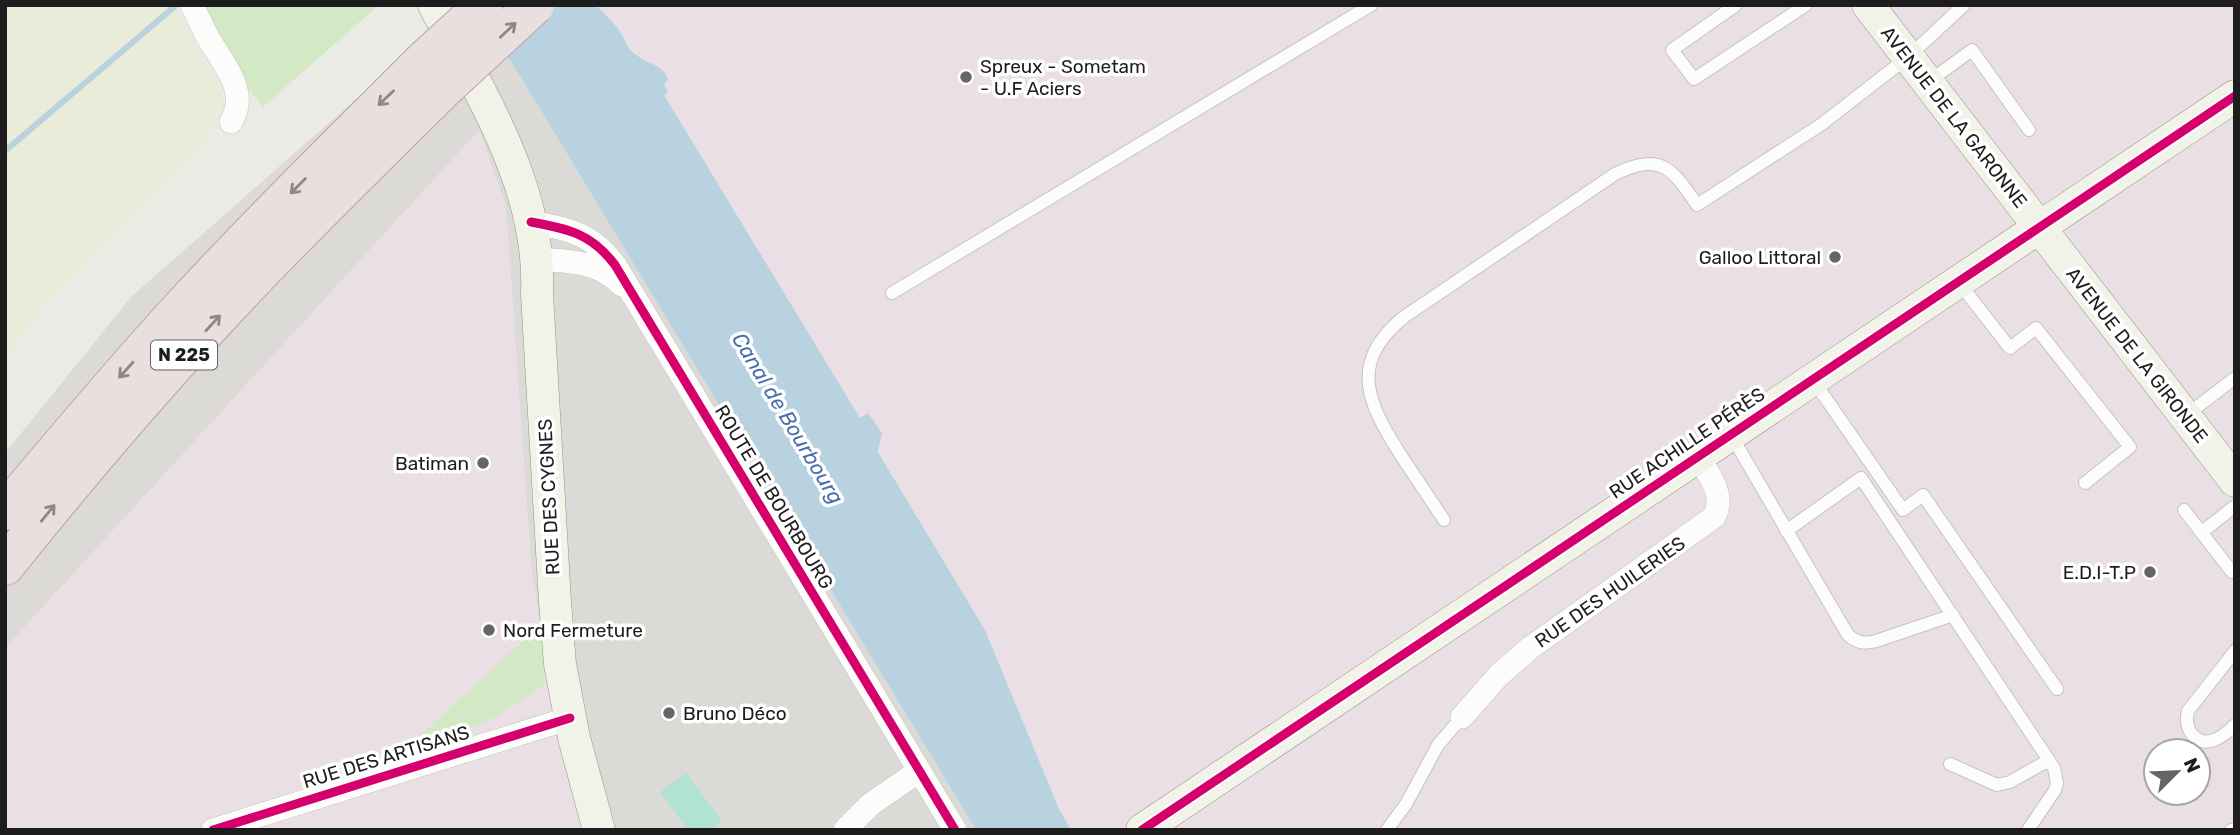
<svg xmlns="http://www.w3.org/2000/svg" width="2240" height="835" viewBox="0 0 2240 835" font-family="Rubik,sans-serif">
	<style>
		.residential { fill: #dbdad7 }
		.industrial { fill: #e9dfe4; fill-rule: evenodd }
		.farmland { fill: #e9ecd9 }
		.grass { fill: #d3e9c5 }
		.pitch { fill: #b1e3d4 }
		.water { fill: #b9d2df }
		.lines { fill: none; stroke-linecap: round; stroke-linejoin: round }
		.stream { stroke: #b9d2df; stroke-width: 6 }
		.lane-casing { stroke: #c4c4c2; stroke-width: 14 }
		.street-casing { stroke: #c4c4c2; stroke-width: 24 }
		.secondary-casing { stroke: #90967e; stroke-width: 33 }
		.highway-casing { stroke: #c09fa3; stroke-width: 40 }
		.lane { stroke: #fcfcfb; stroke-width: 12 }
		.street { stroke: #fcfcfb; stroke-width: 23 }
		.secondary { stroke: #f1f3e9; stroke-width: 32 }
		.highway { stroke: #e9dfde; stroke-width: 38 }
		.highway-bridge-casing { stroke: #c09fa3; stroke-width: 40; stroke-linecap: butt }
		.highway-bridge { stroke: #e9dfde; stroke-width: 38 }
		.cycleway-casing { stroke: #fff; stroke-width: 13 }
		.cycleway { stroke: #d6006c; stroke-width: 9 }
		.oneway { stroke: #8d8887 }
		.poi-dot { fill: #656563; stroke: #fff; stroke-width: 2.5 }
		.labels { text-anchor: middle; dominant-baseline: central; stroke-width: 7; stroke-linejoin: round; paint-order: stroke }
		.shield { fill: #fff; stroke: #616161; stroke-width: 2 }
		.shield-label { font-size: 18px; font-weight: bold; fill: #1d1d1d }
		.poi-label { font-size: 19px; fill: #1d1d1d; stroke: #fff; text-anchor: start }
		.street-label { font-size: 19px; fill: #1d1d1d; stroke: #fff }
		.water-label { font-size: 21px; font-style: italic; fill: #4b6fac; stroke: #fff }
	</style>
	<rect width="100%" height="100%" fill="#ebebe6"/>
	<path class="residential" d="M463,5H473L517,71L976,830H5V453L132,296Z"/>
	<path class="industrial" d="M596,5H2235V830H1071L1059,809L985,630L878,451L882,433L860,418L664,95L662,69L635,54L626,44L622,35ZM2156,751H2198V793H2156Z
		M479,130L506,205L532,574L563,747L591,830H5V648Z"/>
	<path class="farmland" d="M5,5H173L219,85L226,112L201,144L52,296L5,357Z"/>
	<path class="grass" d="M201,5H379L263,107L236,75Z
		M540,626L547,658L543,686L490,720L407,755L404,750Z"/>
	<path class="pitch" d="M686,773L722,821L710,830H688L660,792Z"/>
	<path class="water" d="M473,5H596C605,15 616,24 622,35C626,42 628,49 635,54C646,63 665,65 668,80L664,84L668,93L664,95L860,418L868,413L882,433L878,452L985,630L1059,809L1071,830H976L517,71Z"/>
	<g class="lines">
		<path class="stream" d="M5,151L174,7"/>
		<defs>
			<path id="lane" d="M1736,5L1672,50L1694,79L1806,5
				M1928,82L1972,50L2029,130
				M1959,283L2010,348L2036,328L2130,447L2085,483
				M892,293L1371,5
				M1813,380L1903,510L1923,495L2057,689
				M2185,416L2235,378
				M1731,435L1848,635C1857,643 1865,644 1876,641L1953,615
				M2184,510L2232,572
				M1444,520C1430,499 1416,478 1402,457C1368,404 1347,363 1404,317L1615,174C1661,152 1672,168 1697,205L1822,124L1908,57L1964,5
				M1786,531L1861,478L2054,768L2057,783L2055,790L2028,830
				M2202,532L2235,506
				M2235,651L2188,711C2186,719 2186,726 2191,733C2204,751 2223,737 2235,725
				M1950,764L1997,785L2010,782L2049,760
				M1387,830L1406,804L1438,745L1462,717
				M2231,830L2235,829"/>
			<path id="street" d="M192,5C198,17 203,29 210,41C225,66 249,93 231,122
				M531,222C568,229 591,233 615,265L955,830
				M537,259C568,261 599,261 622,285
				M1462,717L1499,675L1530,648L1714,517C1726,496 1709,474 1698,457
				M213,830L570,718
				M845,830L871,804L919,771"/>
			<path id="secondary" d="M434,5C481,95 542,189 537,294L555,602L560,664L574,738L599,830
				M1868,5L2235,481
				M1142,830L2235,96"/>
			<path id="highway" d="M5,511C63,443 119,375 180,309C259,223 343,141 426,58
				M5,566C86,465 171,366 260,273C321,210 383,149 445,88"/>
		</defs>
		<use href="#lane" class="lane-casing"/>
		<use href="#street" class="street-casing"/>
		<use href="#secondary" class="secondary-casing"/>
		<use href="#highway" class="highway-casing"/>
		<use href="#lane" class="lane"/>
		<use href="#street" class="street"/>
		<use href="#secondary" class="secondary"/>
		<use href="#highway" class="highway"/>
		<defs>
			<path id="highway-bridge" d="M426,58L484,5
				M445,88L535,5"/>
		</defs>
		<use href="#highway-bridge" class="highway-bridge-casing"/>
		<use href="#highway-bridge" class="highway-bridge"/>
		<defs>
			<path id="cycleway" d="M531,222C568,229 591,233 615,265L955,830
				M213,830L570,718
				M1142,830L2235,96"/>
		</defs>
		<use href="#cycleway" class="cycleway-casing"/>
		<use href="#cycleway" class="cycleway"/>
	</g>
	<defs><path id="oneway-shaft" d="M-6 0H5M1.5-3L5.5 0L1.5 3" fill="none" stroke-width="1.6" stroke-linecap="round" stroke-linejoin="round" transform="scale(1.75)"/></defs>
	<g class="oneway">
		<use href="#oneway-shaft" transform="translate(508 30) rotate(-43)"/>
		<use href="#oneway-shaft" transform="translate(386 98) rotate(136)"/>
		<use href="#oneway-shaft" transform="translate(298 186) rotate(135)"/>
		<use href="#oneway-shaft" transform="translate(213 323) rotate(-47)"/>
		<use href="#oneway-shaft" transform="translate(126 370) rotate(132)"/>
		<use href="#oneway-shaft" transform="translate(48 513) rotate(-51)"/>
	</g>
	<g class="poi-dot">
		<circle cx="966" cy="77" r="7"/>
		<circle cx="1835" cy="257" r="7"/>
		<circle cx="483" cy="463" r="7"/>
		<circle cx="2150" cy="572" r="7"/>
		<circle cx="489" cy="630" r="7"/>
		<circle cx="669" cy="713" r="7"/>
	</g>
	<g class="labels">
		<rect class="shield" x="151" y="340.5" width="66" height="29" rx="5"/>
		<g class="shield-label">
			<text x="184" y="355">N 225</text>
		</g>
		<g class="poi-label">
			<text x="980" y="66">Spreux - Sometam<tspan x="980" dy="22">- U.F Aciers</tspan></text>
			<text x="1821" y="257" text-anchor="end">Galloo Littoral</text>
			<text x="469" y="463" text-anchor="end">Batiman</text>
			<text x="2136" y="572" text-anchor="end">E.D.I-T.P</text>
			<text x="503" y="630">Nord Fermeture</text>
			<text x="683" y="713">Bruno Déco</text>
		</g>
		<g class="street-label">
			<text transform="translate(1954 117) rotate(52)">AVENUE DE LA GARONNE</text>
			<text transform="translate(2137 355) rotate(52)">AVENUE DE LA GIRONDE</text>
			<text transform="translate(1687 443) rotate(-34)">RUE ACHILLE PÉRÈS</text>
			<text transform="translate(549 497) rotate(-93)">RUE DES CYGNES</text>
			<text transform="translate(774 497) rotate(59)">ROUTE DE BOURBOURG</text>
			<text transform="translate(1610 592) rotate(-35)">RUE DES HUILERIES</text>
			<text transform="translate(386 757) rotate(-17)">RUE DES ARTISANS</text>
		</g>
		<g class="water-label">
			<text transform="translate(788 418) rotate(59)">Canal de Bourbourg</text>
		</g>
	</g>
	<rect width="2240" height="835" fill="none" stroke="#1d1d1d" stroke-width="14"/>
	<g transform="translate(2177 772) rotate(66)"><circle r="33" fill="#ffffff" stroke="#a5a5a5" stroke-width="2"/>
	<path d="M0-5L12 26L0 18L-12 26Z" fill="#656563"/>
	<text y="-10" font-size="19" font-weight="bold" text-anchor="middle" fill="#1d1d1d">N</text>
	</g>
</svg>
